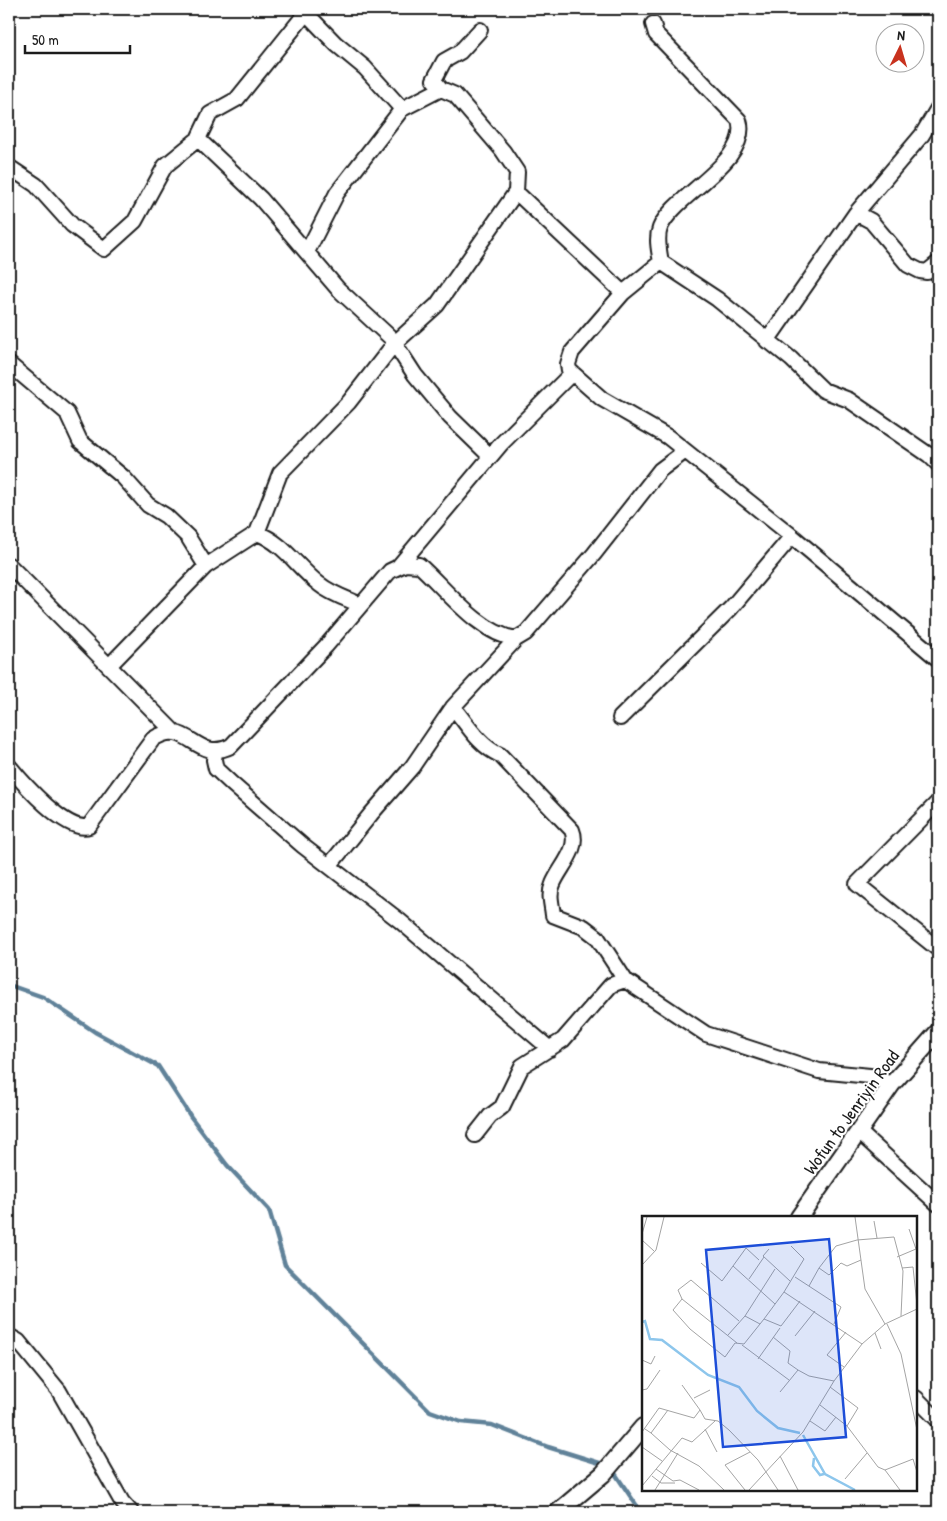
<svg xmlns="http://www.w3.org/2000/svg" width="947" height="1521" viewBox="0 0 947 1521" font-family="'Patrick Hand',sans-serif">
	<style>
		.lines { fill: none; stroke-linecap: round; stroke-linejoin: round }
		.stream { stroke: #608299; stroke-width: 4.5 }
		.minor-casing { stroke: #1c1c1c; stroke-width: 18 }
		.tertiary-casing { stroke: #1c1c1c; stroke-width: 20 }
		.minor { stroke: #fff; stroke-width: 14 }
		.tertiary { stroke: #fff; stroke-width: 16 }
		.labels { text-anchor: middle; dominant-baseline: central; stroke-width: 4; stroke-linejoin: round; paint-order: stroke }
		.street-label { font-size: 18px; fill: #1c1c1c; stroke: #fff }
		.inset-river { fill: none; stroke: #8dc6ec; stroke-width: 2.5 }
		.inset-road { fill: none; stroke: #a4a4a4; stroke-width: 1 }
		.view { fill: #1d4ed8; fill-opacity: 0.15; stroke: #1d4ed8; stroke-width: 2.5 }
		.inset-edge { fill: none; stroke: #1c1c1c; stroke-width: 2.5 }
	</style>
	<rect width="100%" height="100%" fill="#fff"/>
	<filter id="ink" filterUnits="userSpaceOnUse"><feTurbulence type="fractalNoise" baseFrequency=".02" numOctaves="2"/><feDisplacementMap in="SourceGraphic" scale="10" xChannelSelector="R" yChannelSelector="G"/><feConvolveMatrix kernelMatrix="1 2 1 2 8 2 1 2 1" color-interpolation-filters="sRGB"/></filter>
	<g filter="url(#ink)">
		<g class="lines">
			<path class="stream" d="M9,985L43,997L95,1032L158,1066L191,1117L227,1165L269,1210L285,1265L430,1411L461,1422L492,1425L548,1447L606,1465
				M612,1469L641,1512"/>
			<defs>
				<path id="minor" d="M653,24L656,34L739,120C752,161 673,195 660,228C656,238 659,251 661,262L717,299L791,359L823,390L849,400L929,455L938,464
					M480,30L460,52L444,61L434,80L441,89L455,95L503,151L517,172L516,192L623,293
					M198,139L210,114L237,99L306,13L336,44L365,68L402,109
					M9,167L36,185L72,225L104,249L135,221L165,166L198,139L261,199L338,289L391,338L415,375L450,417L490,456
					M856,213L922,135L938,108
					M307,252L337,193L402,109L441,89
					M661,262L623,293L572,352L568,364L569,370L602,399L668,437L792,536L938,659
					M767,341L856,213L871,221L908,265L920,271L927,272L938,263
					M9,364L67,413L80,441L123,477L148,505L166,516L188,537L206,566
					M257,533C284,543 297,567 319,584C331,594 347,599 361,605
					M9,565L175,733
					M398,567L501,444L572,373
					M109,666L206,566L257,533L280,473L349,402L394,344L437,305L516,192
					M453,707C467,724 479,746 500,755L572,830C580,849 560,867 553,884C548,895 552,904 553,915L584,927L597,937L625,980
					M620,718L731,608L792,536
					M215,752L214,760L216,769L232,784L303,846L400,921L550,1049
					M9,766C22,782 67,834 89,826L153,739C188,716 195,764 231,746L326,646L390,571L405,564L419,565C446,589 478,633 516,639L526,633L594,554L660,470L684,452
					M938,802L857,884L938,949
					M329,866L371,814L412,767L453,707L516,639
					M859,1132L938,1204
					M475,1135L490,1116L502,1107L522,1066L563,1040L611,985L625,980L706,1034L819,1071L870,1076L892,1084
					M9,1336L18,1341L59,1391L122,1502L131,1512
					M916,1398L938,1420"/>
				<path id="tertiary" d="M799,1217L892,1084L938,1032
					M558,1512L603,1474L643,1427"/>
			</defs>
			<use href="#minor" class="minor-casing"/>
			<use href="#tertiary" class="tertiary-casing"/>
			<use href="#minor" class="minor"/>
			<use href="#tertiary" class="tertiary"/>
		</g>
	</g>
	<g class="labels">
		<g class="street-label">
			<text transform="translate(851 1112) rotate(-54)">Wofun to Jenriyin Road</text>
		</g>
	</g>
	<g transform="translate(642 1216)">
		<rect width="275" height="275" fill="#fff"/>
		<path class="inset-river" d="M0,106L3,105L8,123L20,124L66,159L97,171L115,195L136,212L158,217M161,219L183,258L213,274M172,242L171,250L178,259L182,258"/>
		<path class="inset-road" d="M213,1L223,73L243,108M232,5L235,22M0,18L5,1M0,24L12,35M149,30L162,43L142,76L220,128M127,33L121,40L148,65M255,41L274,33L267,13M59,47L80,65L91,50L133,88M0,49L14,34L22,1M91,50L104,32L117,44M177,52L194,30L215,24L252,21L261,55L259,100M260,52L271,51L275,89M153,61L199,91L192,108M107,63L122,41M167,70L177,52L187,59L199,47L205,50L219,44M40,83L95,127M103,100L118,108M122,103L142,76M97,105L49,64L36,74L40,83L31,94L48,113L83,141L93,127L102,128L122,103L139,110L158,85M245,108L259,138L275,214M233,117L239,133M86,119L103,100L133,53M153,120L173,95M131,121L148,135L146,147L156,154M100,129L147,164M116,143L138,112M0,144L9,148L13,140M202,151L185,139L204,116M40,169L58,194M188,171L216,192L205,210M0,174L5,173L18,154M138,176L156,154L167,160L192,165M52,182L68,174M178,189L205,210L236,251L243,254M168,205L183,215L194,201M3,213L9,217L26,194M63,213L75,236M0,216L17,192L52,202L58,194L63,203L76,205L87,214L116,244L136,274M9,217L28,234L57,250L82,274M0,231L20,245M138,240L156,274M14,253L31,265L38,264L57,274M10,260L19,267H33M203,263L225,237M0,270L40,222L50,226L73,205M13,274L36,237M103,274L83,249L108,236M107,274L161,216L192,165L220,128L243,108L275,93M258,274L243,254L271,243L275,256"/>
		<path class="view" d="M187,23L204,221L81,231L64,34Z"/>
		<rect width="275" height="275" class="inset-edge"/>
	</g>
	<rect width="947" height="1521" fill="none" stroke="#fff" stroke-width="30"/>
	<rect x="15" y="15" width="917" height="1491" fill="none" stroke="#1c1c1c" stroke-width="2" filter="url(#ink)"/>
	<g transform="translate(900 48) rotate(5)"><circle r="24" fill="#ffffff" stroke="#a4a4a4"/>
	<path d="M0-4L9 19L0 12L-9 19Z" fill="#c8321e"/>
	<text y="-8" font-size="14" font-weight="bold" text-anchor="middle" fill="#1c1c1c">N</text>
	</g>
	<path d="M25 45v8h105v-8" fill="none" stroke="#1c1c1c" stroke-width="2.5"/>
	<text x="32" y="45" font-size="15" fill="#1c1c1c" stroke="#ffffff" stroke-width="4" paint-order="stroke">50 m</text>
</svg>
